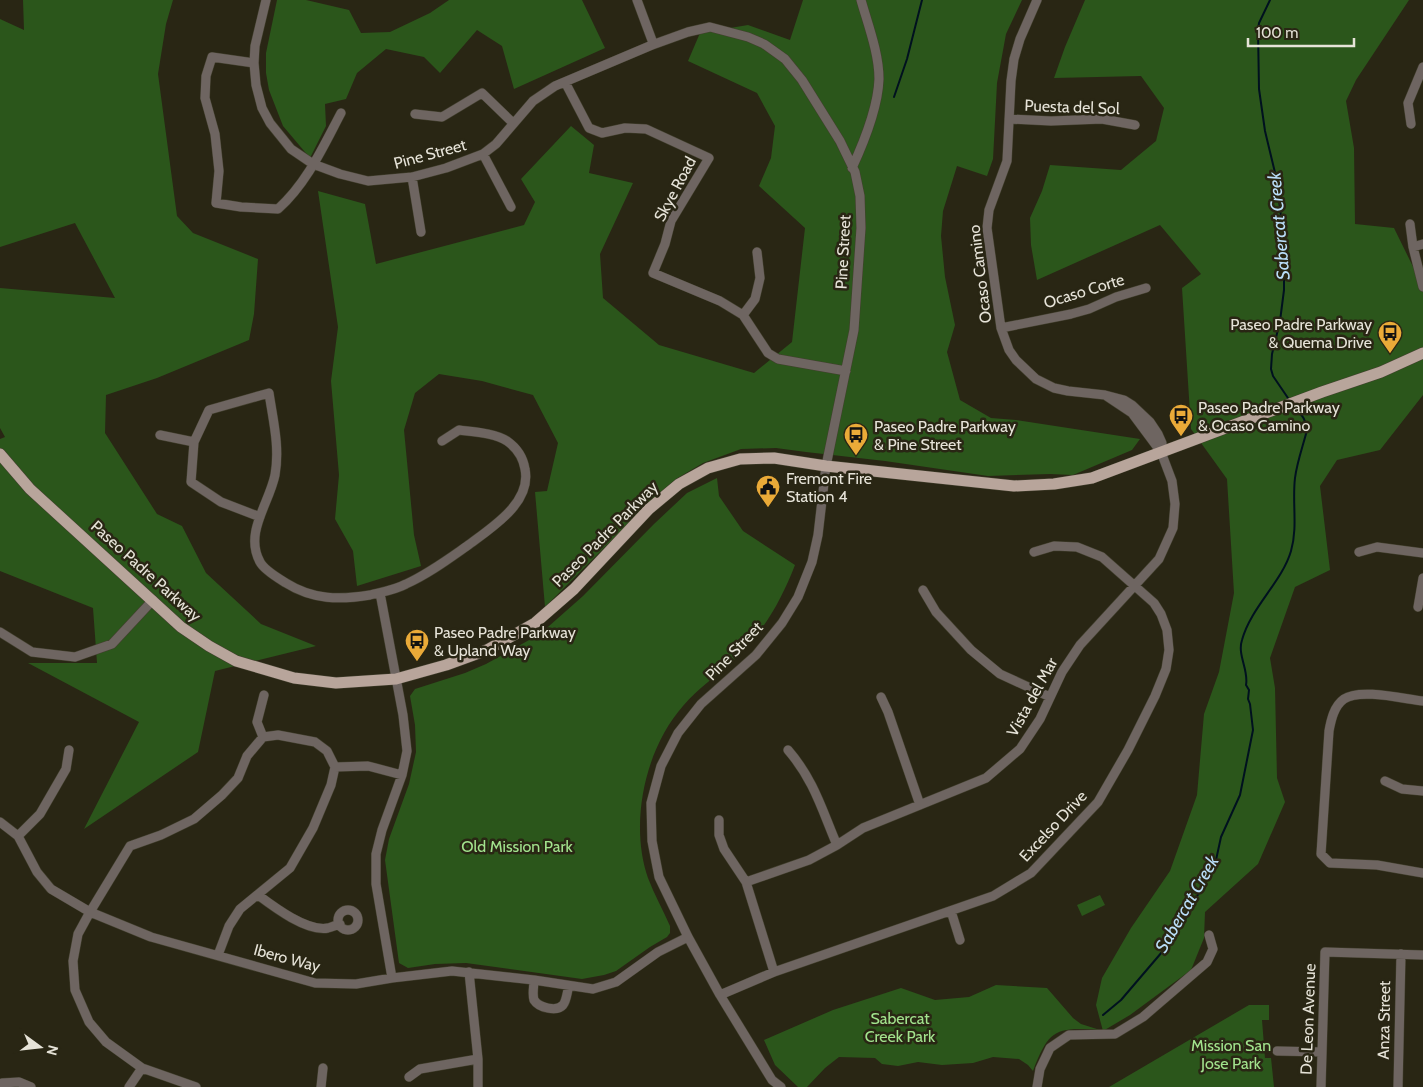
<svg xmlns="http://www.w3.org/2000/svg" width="1423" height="1087" viewBox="0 0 1423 1087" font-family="Cabin,sans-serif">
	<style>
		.green { fill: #2b561b }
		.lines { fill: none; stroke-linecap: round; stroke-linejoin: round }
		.stream { stroke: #00111f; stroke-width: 2 }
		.minor-casing { stroke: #43402f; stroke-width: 10 }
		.major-casing { stroke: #43402f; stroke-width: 12 }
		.minor { stroke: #6e6561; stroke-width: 9 }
		.major { stroke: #b8a59b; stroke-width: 11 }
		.labels { text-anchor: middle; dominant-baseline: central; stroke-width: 5; stroke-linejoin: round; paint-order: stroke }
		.street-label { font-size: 16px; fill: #e6e3d8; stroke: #292614 }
		.poi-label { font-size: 16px; fill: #e6e3d8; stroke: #292614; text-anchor: start }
		.park-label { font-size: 16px; fill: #a2e38d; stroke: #292614 }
		.water-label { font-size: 18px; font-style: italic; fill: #badef9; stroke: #292614 }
	</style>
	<rect width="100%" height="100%" fill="#292614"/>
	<path class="green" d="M23,0H173L166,24L158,74L177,216L193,233L258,259L254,314L249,340L157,378L106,395L105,433L157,514L182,526L206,573L261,624L316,646L215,671L198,752L84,829L139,722L28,663H97L93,608L0,571V439L5,437L0,428V288L115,298L75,223L0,247V19L24,30Z
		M277,0H306L349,10L361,33L390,32L430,13L449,0H582L605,48L514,89L502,46L477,30L440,73L424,57L386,49L357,73L346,99L325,104L326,126L310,158L283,126L269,90L266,73V53Z
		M803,0H1022L1006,34L997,83L993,159L987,176L957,166L943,211L941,236L945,277L955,325L947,352L960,400L991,418L1016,420L1140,439L1132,450L1073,475L1050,474L988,476L885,461L806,452L776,448L741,449L703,463L676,479L657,495L545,607L535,492L547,491L558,443L533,395L482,381L439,374L415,393L404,430L414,535L421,566L357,586L353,551L335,519L339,475L331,381L338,327L318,191L365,204L376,264L524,225L535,202L521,179L571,126L594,145L589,173L633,183L600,254L603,298L659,345L754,373L792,342L805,228L759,186L771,158L775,126L757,93L688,61L700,33L748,25L790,40Z
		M1085,0H1409L1356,80L1346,101L1354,148L1355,224L1394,228L1423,287V395L1380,450L1337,460L1320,486L1330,570L1295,587L1270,658L1275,688L1277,778L1285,802L1258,864L1205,912L1204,938L1191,970L1130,1015L1103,1031L1096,1005L1102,978L1131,928L1170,871L1197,795L1204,714L1219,672L1234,593L1227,479L1191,429L1182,288L1201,274L1160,225L1037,280L1031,245L1030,218L1042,191L1050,165L1121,170L1156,141L1164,108L1141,76L1054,78L1065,47Z
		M717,478L719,496L743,531L795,565C781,601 763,633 734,660C717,676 698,688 683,706C645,749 629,823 648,878C654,894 663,910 670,926V933L667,937L650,947L616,971L604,975L582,979L466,963L435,964L408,968L399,963L385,860L389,839L409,784L416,752L415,725L410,696L415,689L465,673L486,664L540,634L583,596L654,524L687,493Z
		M1100,895L1105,905L1082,916L1077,905Z
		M996,985L1047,988L1073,1018L1081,1024L1100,1030C1056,1027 1049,1029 1033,1071L1028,1065L1019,1059L993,1057L973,1063L942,1065L918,1062L898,1066L882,1064L875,1058L839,1057L825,1068L807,1087H798L775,1065L764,1040L833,1010L901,988L935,1000L969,997Z
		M1249,1005H1269V1020H1262L1265,1058H1271L1274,1087H1109Z"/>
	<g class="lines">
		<path class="stream" d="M1270,0L1259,23L1258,30L1259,89L1265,131L1277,181L1279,184L1278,191L1284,242V290L1280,321L1272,354L1271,369L1273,376L1290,401
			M894,97L907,59L922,0
			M1103,1015L1121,1000L1168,945L1182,925L1216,860L1221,837L1240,795L1253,730L1250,704L1248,699L1249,690L1246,685C1249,670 1237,655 1242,640C1251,607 1282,582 1291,551C1298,527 1292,502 1295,478C1297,462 1303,446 1307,430C1307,421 1301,413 1294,406"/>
		<defs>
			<path id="minor" d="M266,0L255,46L254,63L256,85L262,108L270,123L291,149L313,164L340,174L368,181L412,177L446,168L483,154L496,144L533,101L555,86L652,45L688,32L710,27L748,37L764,44L785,59L802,80L840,141L855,172L860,196L861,228L854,330L826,466L818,535L812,562L798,597L782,623L756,655L701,704L678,733L661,766L651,803L652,841L659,877L688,937L720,995L772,1080L781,1087
				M637,0L653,43L652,45
				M1037,0L1020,39L1014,59L1011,81L1007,161L989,210L987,228L1001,328L1009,350L1016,360L1036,379L1054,388L1068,391L1105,395L1124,400L1132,405L1150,422L1158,434L1162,443L1161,452
				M254,63L212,57L206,76L205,98L215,134L219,171L216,203L241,207L278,209C307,183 323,147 341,113
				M565,82L589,128L602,133L625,128L646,129L709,158L671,221L665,244L653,273L720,301L743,315L768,353L778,359L846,371
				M415,114L442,117L482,93L513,123
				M1009,119L1051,121L1102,119L1135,125
				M1411,124L1408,103L1423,67
				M483,154L511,207
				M852,168C864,142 878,108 879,79C879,53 868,25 861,0
				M412,177L421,232
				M1410,224L1413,247L1423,287
				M1413,247L1423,244
				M743,315L755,299L760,278L757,252
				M1001,328L1071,314L1089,309L1116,297L1146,288
				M160,435L194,442
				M260,517L221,502L191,482L194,442L209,410L269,393C273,420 280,447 275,475C269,504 244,533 260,562C264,570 278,578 286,583C313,600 340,600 370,595C382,592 395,590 406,584C428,574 447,560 467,546C491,528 532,503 525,469C523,457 517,448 507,441C495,433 474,432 459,430L442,441
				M1359,552L1377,547L1423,553
				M923,590L936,612L971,650L1000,674L1050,697
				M380,593L403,715L407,751L402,775L382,830L376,854V884L392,978
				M1418,607L1423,578
				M0,632L32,652L75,657L112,644L153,600
				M881,697L888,712L920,805
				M1423,701C1404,699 1360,688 1344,699C1334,706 1331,720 1329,731L1321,854L1330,863L1377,865L1423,873
				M263,737L257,722L264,695
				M788,750C814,780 822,810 837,845
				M335,767L368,766L402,775
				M1385,781L1402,789L1423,791
				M719,820V835L724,849L746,882L774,972
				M0,822L18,836L37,872L51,889L90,912L151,937L315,983L356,984L392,978L452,971L534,980L593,989L616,982L658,952L688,937
				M18,836L40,814L66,769L69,750
				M746,882L809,860L837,845L863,828L986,778L1020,749L1040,719L1062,672L1080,645L1159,559L1173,528L1175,504L1172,481L1161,452L1132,413L1105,395
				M258,895C274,907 307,932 328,928C332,927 336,925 340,924
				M338 920a10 10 0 1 1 20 0a10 10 0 1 1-20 0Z
				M951,911L960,940
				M469,972L478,1059V1087
				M534,980C534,986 532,994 534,1000C539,1008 557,1012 563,1005C567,1000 567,991 569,986
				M720,995L774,972L993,896L1031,873L1098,802L1128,750L1155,696L1166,669L1169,650L1167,630L1161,614L1154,603L1102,557L1077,547L1054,546L1034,552
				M1277,1051L1322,1052
				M409,1077L420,1069L478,1059
				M2,1083L19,1082L31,1087
				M129,1087L142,1068
				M196,1087L142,1068L106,1042L89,1022L75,990L73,961L78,934L90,912L130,846L161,835L194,819L222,795L238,778L247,756L263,737L278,735L315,742L327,751L335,767L331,785L313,828L290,868L240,909L229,926L218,955
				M321,1087L323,1068
				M1037,1087L1040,1069L1050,1048L1069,1035L1115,1034L1143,1017L1207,962L1213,949L1209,935
				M1321,1087L1325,952L1423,955
				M1398,1087L1401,954"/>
			<path id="major" d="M0,454L30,489L181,627L209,646L236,661L294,678L336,683L396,679L446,665L487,650L535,623L574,589L649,509L679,484L708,468L740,459L774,458L826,466L1014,486L1054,484L1092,478L1322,392L1381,372L1423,353"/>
		</defs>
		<use href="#minor" class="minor-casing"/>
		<use href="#major" class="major-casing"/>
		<use href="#minor" class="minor"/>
		<use href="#major" class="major"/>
	</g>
	<defs>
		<symbol id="bus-pin" viewBox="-11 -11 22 30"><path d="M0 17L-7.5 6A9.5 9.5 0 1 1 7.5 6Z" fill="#eaaa38" stroke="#292614"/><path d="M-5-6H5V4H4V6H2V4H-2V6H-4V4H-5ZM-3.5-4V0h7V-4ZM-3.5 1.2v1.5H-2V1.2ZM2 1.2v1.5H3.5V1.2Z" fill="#111"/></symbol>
		<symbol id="civic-pin" viewBox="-11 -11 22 30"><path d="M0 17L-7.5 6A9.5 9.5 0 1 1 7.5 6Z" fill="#eaaa38" stroke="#292614"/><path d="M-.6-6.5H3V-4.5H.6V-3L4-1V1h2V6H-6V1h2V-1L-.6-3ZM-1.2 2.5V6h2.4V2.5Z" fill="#111"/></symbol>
	</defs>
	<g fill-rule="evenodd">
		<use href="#bus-pin" x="1376" y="319" width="28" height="38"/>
		<use href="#bus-pin" x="1167" y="402" width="28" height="38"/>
		<use href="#bus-pin" x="842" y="421" width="28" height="38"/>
		<use href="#civic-pin" x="754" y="473" width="28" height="38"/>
		<use href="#bus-pin" x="403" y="627" width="28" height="38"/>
	</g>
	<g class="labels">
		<g class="street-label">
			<text transform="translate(1072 107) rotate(2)">Puesta del Sol</text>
			<text transform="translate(430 154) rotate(-15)">Pine Street</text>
			<text transform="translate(675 189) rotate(-62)">Skye Road</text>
			<text transform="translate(843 252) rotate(-87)">Pine Street</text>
			<text transform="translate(980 274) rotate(-97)">Ocaso Camino</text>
			<text transform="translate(1084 291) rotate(-17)">Ocaso Corte</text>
			<text transform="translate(605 534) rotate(-45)">Paseo Padre Parkway</text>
			<text transform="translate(146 571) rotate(42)">Paseo Padre Parkway</text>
			<text transform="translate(734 651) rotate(-46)">Pine Street</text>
			<text transform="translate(1032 697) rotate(-61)">Vista del Mar</text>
			<text transform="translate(1053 826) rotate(-47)">Excelso Drive</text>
			<text transform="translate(287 958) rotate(15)">Ibero Way</text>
			<text transform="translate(1308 1019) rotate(-88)">De Leon Avenue</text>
			<text transform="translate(1384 1020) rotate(-89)">Anza Street</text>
		</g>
		<g class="poi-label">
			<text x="1372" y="324" text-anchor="end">Paseo Padre Parkway<tspan x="1372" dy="18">&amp; Quema Drive</tspan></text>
			<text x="1198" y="407">Paseo Padre Parkway<tspan x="1198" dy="18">&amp; Ocaso Camino</tspan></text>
			<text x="874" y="426">Paseo Padre Parkway<tspan x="874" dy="18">&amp; Pine Street</tspan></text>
			<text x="786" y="478">Fremont Fire<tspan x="786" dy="18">Station 4</tspan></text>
			<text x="434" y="632">Paseo Padre Parkway<tspan x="434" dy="18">&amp; Upland Way</tspan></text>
		</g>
		<g class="park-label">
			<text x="517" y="846">Old Mission Park</text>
			<text x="900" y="1018">Sabercat<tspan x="900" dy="18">Creek Park</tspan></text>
			<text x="1231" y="1045">Mission San<tspan x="1231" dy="18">Jose Park</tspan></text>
		</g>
		<g class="water-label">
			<text transform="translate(1279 226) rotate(-95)">Sabercat Creek</text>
			<text transform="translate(1187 904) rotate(-60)">Sabercat Creek</text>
		</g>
	</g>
	<g transform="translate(40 1047) rotate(105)" stroke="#292614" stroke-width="4" paint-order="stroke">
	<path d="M0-4L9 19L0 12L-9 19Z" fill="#e6e3d8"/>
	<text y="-8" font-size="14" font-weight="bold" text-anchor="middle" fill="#e6e3d8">N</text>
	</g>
	<path d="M1248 38v8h106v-8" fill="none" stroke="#e6e3d8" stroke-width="2.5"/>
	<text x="1256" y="38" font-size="15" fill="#e6e3d8" stroke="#292614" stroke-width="4" paint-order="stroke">100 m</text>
</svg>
